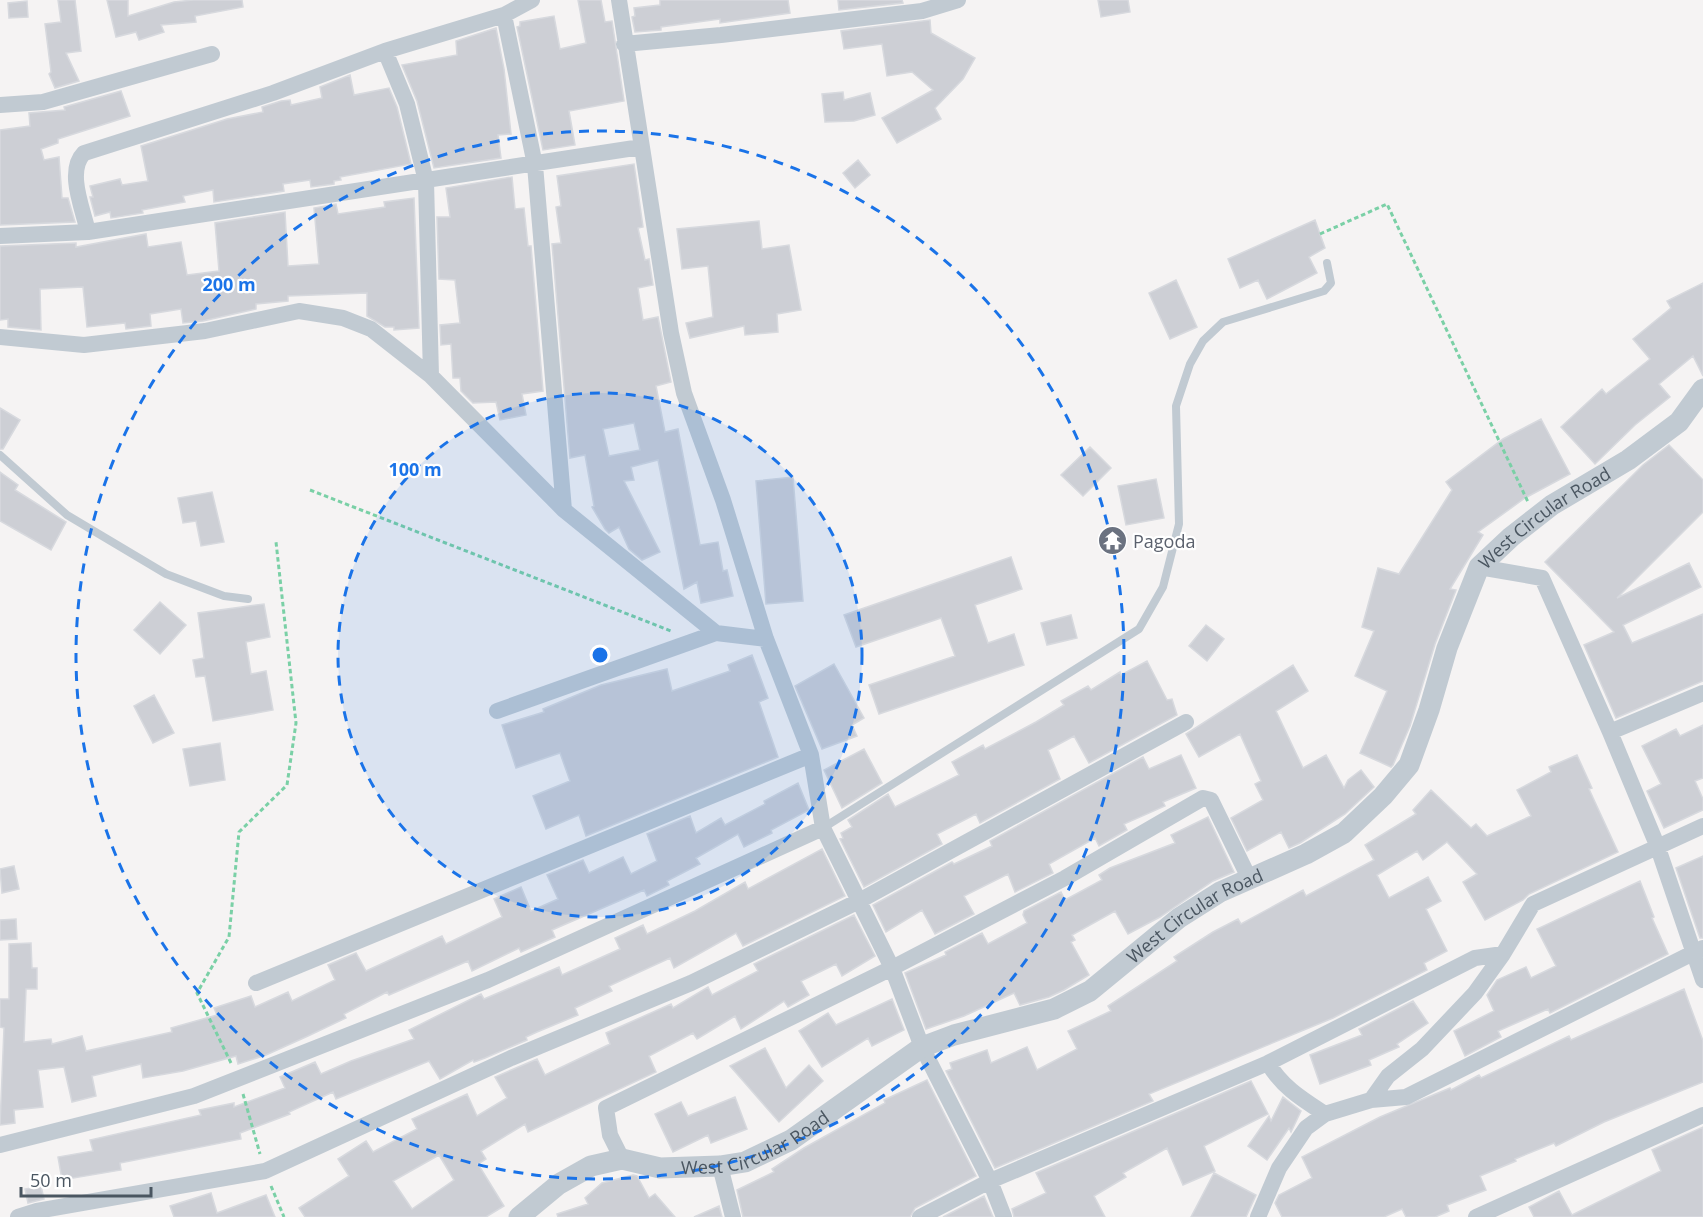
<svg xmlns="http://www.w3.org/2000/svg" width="1703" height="1217" viewBox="0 0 1703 1217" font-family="'Open Sans',sans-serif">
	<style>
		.building { fill: #cdcfd5; stroke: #d7d9de; stroke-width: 1.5; fill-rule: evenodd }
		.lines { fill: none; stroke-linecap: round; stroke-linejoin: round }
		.path { stroke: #7ad0a6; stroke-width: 3; stroke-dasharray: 4.5 3; stroke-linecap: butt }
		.service { stroke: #c1cad2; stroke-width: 8 }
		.minor { stroke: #c1cad2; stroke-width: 16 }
		.tertiary { stroke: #c1cad2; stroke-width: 21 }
		.ring { fill: none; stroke: #1a73e8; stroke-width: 3; stroke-dasharray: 10 8 }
		.labels { text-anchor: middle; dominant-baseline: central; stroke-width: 4.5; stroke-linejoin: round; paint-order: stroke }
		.street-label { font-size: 18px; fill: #4a5661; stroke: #fff }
		.worship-label { font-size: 18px; fill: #5b616d; stroke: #fff; text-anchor: start }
		.centre { fill: #1a73e8; stroke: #fff; stroke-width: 3 }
		.ring-label { font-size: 18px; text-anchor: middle; font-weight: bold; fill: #1a73e8; stroke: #fff; stroke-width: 4.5; stroke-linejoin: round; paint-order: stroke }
	</style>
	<rect width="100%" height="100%" fill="#f5f3f3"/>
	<path class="building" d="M58,0H75L81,51L66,53L79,81L55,88L49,74L51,72L45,24L61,22Z
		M107,0H128V16L174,2L193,0H242L243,7L195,16L196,22L161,25L164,32L139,40L136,32L116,37Z
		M578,0H601L605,22L612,21L624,101L569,111L575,145L543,150L517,27L520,26V22L554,16L560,49L586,43Z
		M660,0H788L790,13L720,23V19L661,27V30L635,32L632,17L635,16L634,8L660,5Z
		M838,0H902L903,3L839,10Z
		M1098,0H1128L1130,12L1101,17Z
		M27,1L28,17L9,18L8,3Z
		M930,20L931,33L975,58L963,79L935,108L941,119L897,143L882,118L933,90L912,72L887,76L882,44L844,49L841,31Z
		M496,28L504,69L511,134L498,135L501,158L434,168L417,101L402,65L457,55L456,41Z
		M350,75L354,95L389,88L397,107L411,164L340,177L341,180L334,181V184L311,187L310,180L283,184L284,191L214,202L213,190L183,196L185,202L142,210L143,213L111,218L110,212L95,216L90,197H93L90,186L120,179L122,185L148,181L141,146L227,119L263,112L262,107L281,101L290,100L291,105L322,98L320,87Z
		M121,91L130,116L58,139V143L41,149L44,160L59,157L62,198H68L75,222L0,225V130L30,126L29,113L65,110L64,107Z
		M843,92L844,100L870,93L875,115L854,121L825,122L822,94Z
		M858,160L870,175L855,188L843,173Z
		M634,164L643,227L638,228L645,260L649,259L653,285L638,288L643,320L658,317L671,382L656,386L665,432L678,429L700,545L718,542L723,571L727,570L733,596L701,603L697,582L684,589L658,460L631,467L634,480L624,481L660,552L642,560L629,549L619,527L609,533L605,529L592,507L594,506L585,455L570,458L552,244L561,243L556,207L561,206L557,176ZM634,423L640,450L609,456L603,429Z
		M512,177L515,209L524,208L528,246H531L543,391L522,394L526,415L500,420L496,402L473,403L461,391L460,378H453L451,344L441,345L440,325L460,323L455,280L439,279L437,217H450L446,188Z
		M414,198L419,328L394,330V327H385L367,316V293L288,296V301L256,304V309L203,321L183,323L181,309L150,314L151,326L126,329L125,323L87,327L83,287L40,289L41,330L8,327V319L0,320V246L76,243V247L146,234L148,247L181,242L187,275L219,271L215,223L285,212L288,266L319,264L314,208L336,204L338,214L385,207L384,202Z
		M1315,220L1325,248L1309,257L1317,273L1267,299L1258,280L1240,288L1228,259Z
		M759,221L762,249L789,245L801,310L777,314L778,332L745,335L744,326L690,338L686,323L713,317L708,266L682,269L677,229Z
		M1176,280L1197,327L1170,339L1149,293Z
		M1703,283V376L1693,356L1659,384L1670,397L1635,425L1595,464L1561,427L1602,389L1606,394L1650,359L1633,339L1671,308L1667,301Z
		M0,408L20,420L3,449H0Z
		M1541,419L1570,474L1525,498L1478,532L1483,535L1450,589L1456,590L1435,644L1410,726L1393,765L1391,767L1360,753L1387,691L1355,676L1374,631L1362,627L1378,568L1399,574L1452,490L1446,482L1503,439Z
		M1669,445L1703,480V512L1617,598L1689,563L1701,587L1623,625L1632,643L1703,614V681L1616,718L1584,645L1614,632L1545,562L1643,465Z
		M1090,447L1111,468L1083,496L1061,475Z
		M0,472L18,485L15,490L66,522L51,550L0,521Z
		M793,477L803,601L766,604L756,481Z
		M1156,479L1164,518L1126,525L1118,486Z
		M212,492L224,542L201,546L196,521L183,523L178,498Z
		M1011,557L1022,589L975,605L988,643L1014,634L1024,665L879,714L869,685L955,656L941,618L856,647L844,615Z
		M160,602L186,625L160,654L134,630Z
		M264,604L270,637L246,642L251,674L266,671L273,710L213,721L205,676L196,677L193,660L204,658L198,613Z
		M1071,615L1077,638L1047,645L1041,623Z
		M1206,625L1224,639L1207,661L1189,646Z
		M752,655L768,698L759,702L778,757L586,836L579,815L546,829L533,796L570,781L560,753L516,768L502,725L544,712L543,709L601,685L667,669L672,691L730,671L728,665Z
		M1147,661L1167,700L1172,699L1177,715L1089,763L1074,736L1048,750L1060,779L980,823L976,814L937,834L942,844L864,887L840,839L843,838L841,833L852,827L848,820L888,794L895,807L959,775L952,762L983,745L985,749L1036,722L1064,705L1061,701L1088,686L1091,690L1120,672L1121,675Z
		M834,664L864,718L852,725L857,736L822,749L795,686Z
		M1293,665L1308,691L1276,711L1303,768L1326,755L1344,788L1348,780L1361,770L1374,787L1345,814L1300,843L1289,848L1281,832L1247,851L1231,818L1263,800L1255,784L1261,781L1240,734L1199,757L1186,734Z
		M154,695L174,733L153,743L134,706Z
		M1703,725V778L1695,781L1703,799V810L1664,828L1647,791L1661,784L1642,746L1676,729L1680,736Z
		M220,743L225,780L190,786L183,749Z
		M864,749L882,783L842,808L824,770Z
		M1181,755L1196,788L1163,802L1165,806L1124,824L1127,830L1099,846L1095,838L1049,864L1053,873L1015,892L1008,874L964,896L974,914L935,934L922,910L886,932L873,905L952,862L954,864L992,846L990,841L1143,757L1149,769Z
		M1577,755L1592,788L1589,789L1618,852L1529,894L1523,900L1485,920L1463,882L1477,874L1447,842L1423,860L1417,851L1377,875L1389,898L1428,877L1441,901L1426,909L1447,951L1424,963L1427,970L1333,1018L1149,1094L1153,1101L995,1168L946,1071L952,1069L950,1063L987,1050L991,1063L1027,1047L1037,1070L1077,1049L1068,1031L1111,1011L1108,1006L1177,961L1174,957L1213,932L1238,919L1241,924L1303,890L1306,896L1374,860L1365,845L1416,814L1413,810L1431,790L1471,828L1476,824L1487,836L1531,816L1517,790L1551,772L1549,767Z
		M798,783L809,810L771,830L772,833L744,847L738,834L696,858L700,864L667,881L669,885L647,896L644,890L552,930L555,937L521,952L519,948L472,971L468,961L389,995L387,992L344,1014L346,1018L308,1036L266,1055L238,1064L236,1056L183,1071L143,1078L141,1064L92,1076L96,1096L72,1102L64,1067L38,1070L43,1107L14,1110L15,1123L0,1125L4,1028L0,1027V999H9V944L31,943L32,968H37V989H26L24,1042L51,1039L52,1044L82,1036L86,1051L172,1032L171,1028L217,1015L214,1008L251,996L255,1007L288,992L292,1001L335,980L328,965L356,953L366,971L442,936L446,944L502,917L494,899L521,887L531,911L558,899L547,875L583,860L589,873L623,857L631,874L657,861L647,834L690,816L696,833L721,818L725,825L765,804L764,801Z
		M1208,817L1234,872L1213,881L1160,917L1128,934L1115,911L1072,935L1075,940L1071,942L1089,975L1064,990L1049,997L1020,1005L1014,993L964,1016L926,1029L905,973L946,955L945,952L982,933L988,944L1027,923L1023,915L1024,911L1061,892L1065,900L1102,880L1099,875L1110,868L1175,843L1171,835Z
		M822,849L845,896L743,946L736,933L674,968L670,958L609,986L612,991L575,1008L578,1015L537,1032L526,1037L527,1040L485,1058L474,1062L473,1060L440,1079L429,1061L336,1099L333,1092L289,1112L290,1114L240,1133L241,1139L120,1163L121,1170L62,1180L58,1157L93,1151L90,1140L201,1115L199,1110L234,1103V1107L285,1088L280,1077L315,1062L321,1074L351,1061L414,1039L409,1030L481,994L484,999L559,967L562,975L620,949L615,938L643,925L647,934L695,911L745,882L748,889Z
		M1703,856V938H1700L1676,868Z
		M14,866L19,889L2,893L0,869Z
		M1640,881L1654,917L1652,918L1668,954L1550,1013L1548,1009L1498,1031L1501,1037L1465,1056L1454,1031L1494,1011L1487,995L1497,980L1526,967L1531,978L1556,966L1537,929Z
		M854,915L875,956L842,976L836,964L801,981L809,995L788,1007L784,1001L741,1029L735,1016L697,1039L693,1033L649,1056L656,1072L528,1132L525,1124L481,1151L486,1159L478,1164L504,1206L486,1217H305L299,1208L349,1176L338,1159L366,1141L373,1152L417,1129L412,1119L467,1094L477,1116L507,1098L495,1077L537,1059L545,1075L610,1044L606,1033L671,1004L673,1008L708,987L712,995L758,971L754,964ZM439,1155L454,1180L412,1209L393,1181Z
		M16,919L17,939L0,940V920Z
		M1684,989L1703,1041V1082L1604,1122L1556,1146L1554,1143L1515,1159L1516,1161L1480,1176L1486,1190L1447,1205L1449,1211L1435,1217H1406L1402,1209L1384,1217H1282L1275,1203L1279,1195L1312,1178L1302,1157L1380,1117L1450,1088L1451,1090L1479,1075L1481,1078L1569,1036L1571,1040Z
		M892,999L904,1030L872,1046L868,1038L822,1067L799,1031L828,1013L836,1025Z
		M1413,1001L1428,1023L1397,1044L1399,1047L1369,1060L1371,1065L1320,1084L1310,1055L1362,1035L1359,1029Z
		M765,1048L786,1088L809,1065L823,1081L779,1122L730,1066Z
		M927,1080L976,1176L915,1208L910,1217H743L737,1190L774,1172L772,1169L804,1148L885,1103L884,1100Z
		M1251,1081L1268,1114L1204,1146L1215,1171L1183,1185L1167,1148L1123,1173L1126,1177L1094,1196L1105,1217H1014L1012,1209L1046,1193L1036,1173Z
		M735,1097L747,1129L711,1143L708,1135L673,1152L655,1114L681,1102L688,1116Z
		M1283,1097L1301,1111L1291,1132L1289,1128L1267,1160L1248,1146L1269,1116L1271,1121Z
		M1703,1127V1217H1534L1529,1207L1559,1191L1572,1215L1661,1171L1652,1150Z
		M1214,1173L1256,1195L1246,1217H1191Z
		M633,1175L637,1176L649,1198L655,1194L675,1217H558L557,1214L588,1204L585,1198L602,1183Z
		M41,1186L44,1199L28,1203L25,1189Z
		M211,1193L217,1213L266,1195L275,1217H174L170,1206Z
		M984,1196L993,1217H943Z
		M719,1206L722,1217H694Z"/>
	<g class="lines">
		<path class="path" d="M1320,234L1387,204L1528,502
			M310,490L671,631
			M231,1063L197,993L229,937L239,832L287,785L296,723L276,542
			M243,1094L260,1154
			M271,1186L284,1217"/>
		<path class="service" d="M0,455L67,515L166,574L224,596L248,599
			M823,828L1139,629L1163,587L1179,524L1176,406L1190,364L1203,341L1223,322L1324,291L1331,283L1327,263"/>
		<path class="minor" d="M619,0L671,333L684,393L723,500L766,639L811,755L823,828L892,968L922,1047L990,1181L1004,1217
			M504,15L535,165L564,510
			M624,44L721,35L922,11L958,0
			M385,51L407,104L426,181L431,376
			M0,105L43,102L212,54
			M88,232C83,209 66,171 84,153L273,93L385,51L504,15L532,0
			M0,236L88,232L641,147
			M0,337L84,345L205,331L299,311L343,318L371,329L431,376L564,510L716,633L766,639
			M1479,567L1542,578L1610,732L1657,845L1703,980
			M497,711L716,633
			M1610,732L1703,693
			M256,983L811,755
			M1268,1063C1282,1087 1302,1099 1325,1114
			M1371,1100L1406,1097L1703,948
			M0,1145L194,1096L488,980L823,828
			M622,1159L610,1135L606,1108L892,968L1065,878L1203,798L1211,800L1250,880
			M720,1166L733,1217
			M18,1217L37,1211L265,1171L511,1058L691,983L859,901L1186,722
			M920,1217L990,1181L1268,1063L1475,958L1503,954
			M1258,1217L1279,1168L1306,1128L1325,1114L1371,1100L1388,1076L1422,1049L1475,993L1503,954L1533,904L1703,826
			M1476,1217L1703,1115"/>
		<path class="tertiary" id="s1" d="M519,1217L559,1184L591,1166L622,1159L660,1168L720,1166L745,1162L791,1140L922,1047L954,1035L1054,1009L1090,991L1179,918L1220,892L1306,854L1344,833L1383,796L1409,765L1429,710L1447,648L1479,567L1511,537L1552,505L1628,460L1679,422L1703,389"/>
	</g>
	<circle cx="600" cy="655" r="262" fill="#1a73e8" fill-opacity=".12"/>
	<g class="ring">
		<circle cx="600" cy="655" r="262"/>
		<circle cx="600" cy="655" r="524"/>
	</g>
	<defs>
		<symbol id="temple-disc" viewBox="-11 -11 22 22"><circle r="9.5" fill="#6b7280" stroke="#fff"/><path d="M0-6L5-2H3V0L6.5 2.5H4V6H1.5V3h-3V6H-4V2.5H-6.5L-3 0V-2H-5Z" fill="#fff"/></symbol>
	</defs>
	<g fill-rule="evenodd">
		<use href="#temple-disc" x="1096" y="524" width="33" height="33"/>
	</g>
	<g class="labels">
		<g class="street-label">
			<text stroke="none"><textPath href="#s1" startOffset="1322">West Circular Road</textPath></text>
			<text stroke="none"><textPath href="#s1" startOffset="764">West Circular Road</textPath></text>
			<text stroke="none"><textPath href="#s1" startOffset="260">West Circular Road</textPath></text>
		</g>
		<g class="worship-label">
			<text x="1133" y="541">Pagoda</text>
		</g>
	</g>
	<circle cx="600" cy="655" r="9" class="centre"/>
	<g class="ring-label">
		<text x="229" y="291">200 m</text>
		<text x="415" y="476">100 m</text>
	</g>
	<path d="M21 1187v9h130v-9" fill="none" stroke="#4a5661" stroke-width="3"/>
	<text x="30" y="1187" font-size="18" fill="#4a5661" stroke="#ffffff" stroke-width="4.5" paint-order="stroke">50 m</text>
</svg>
